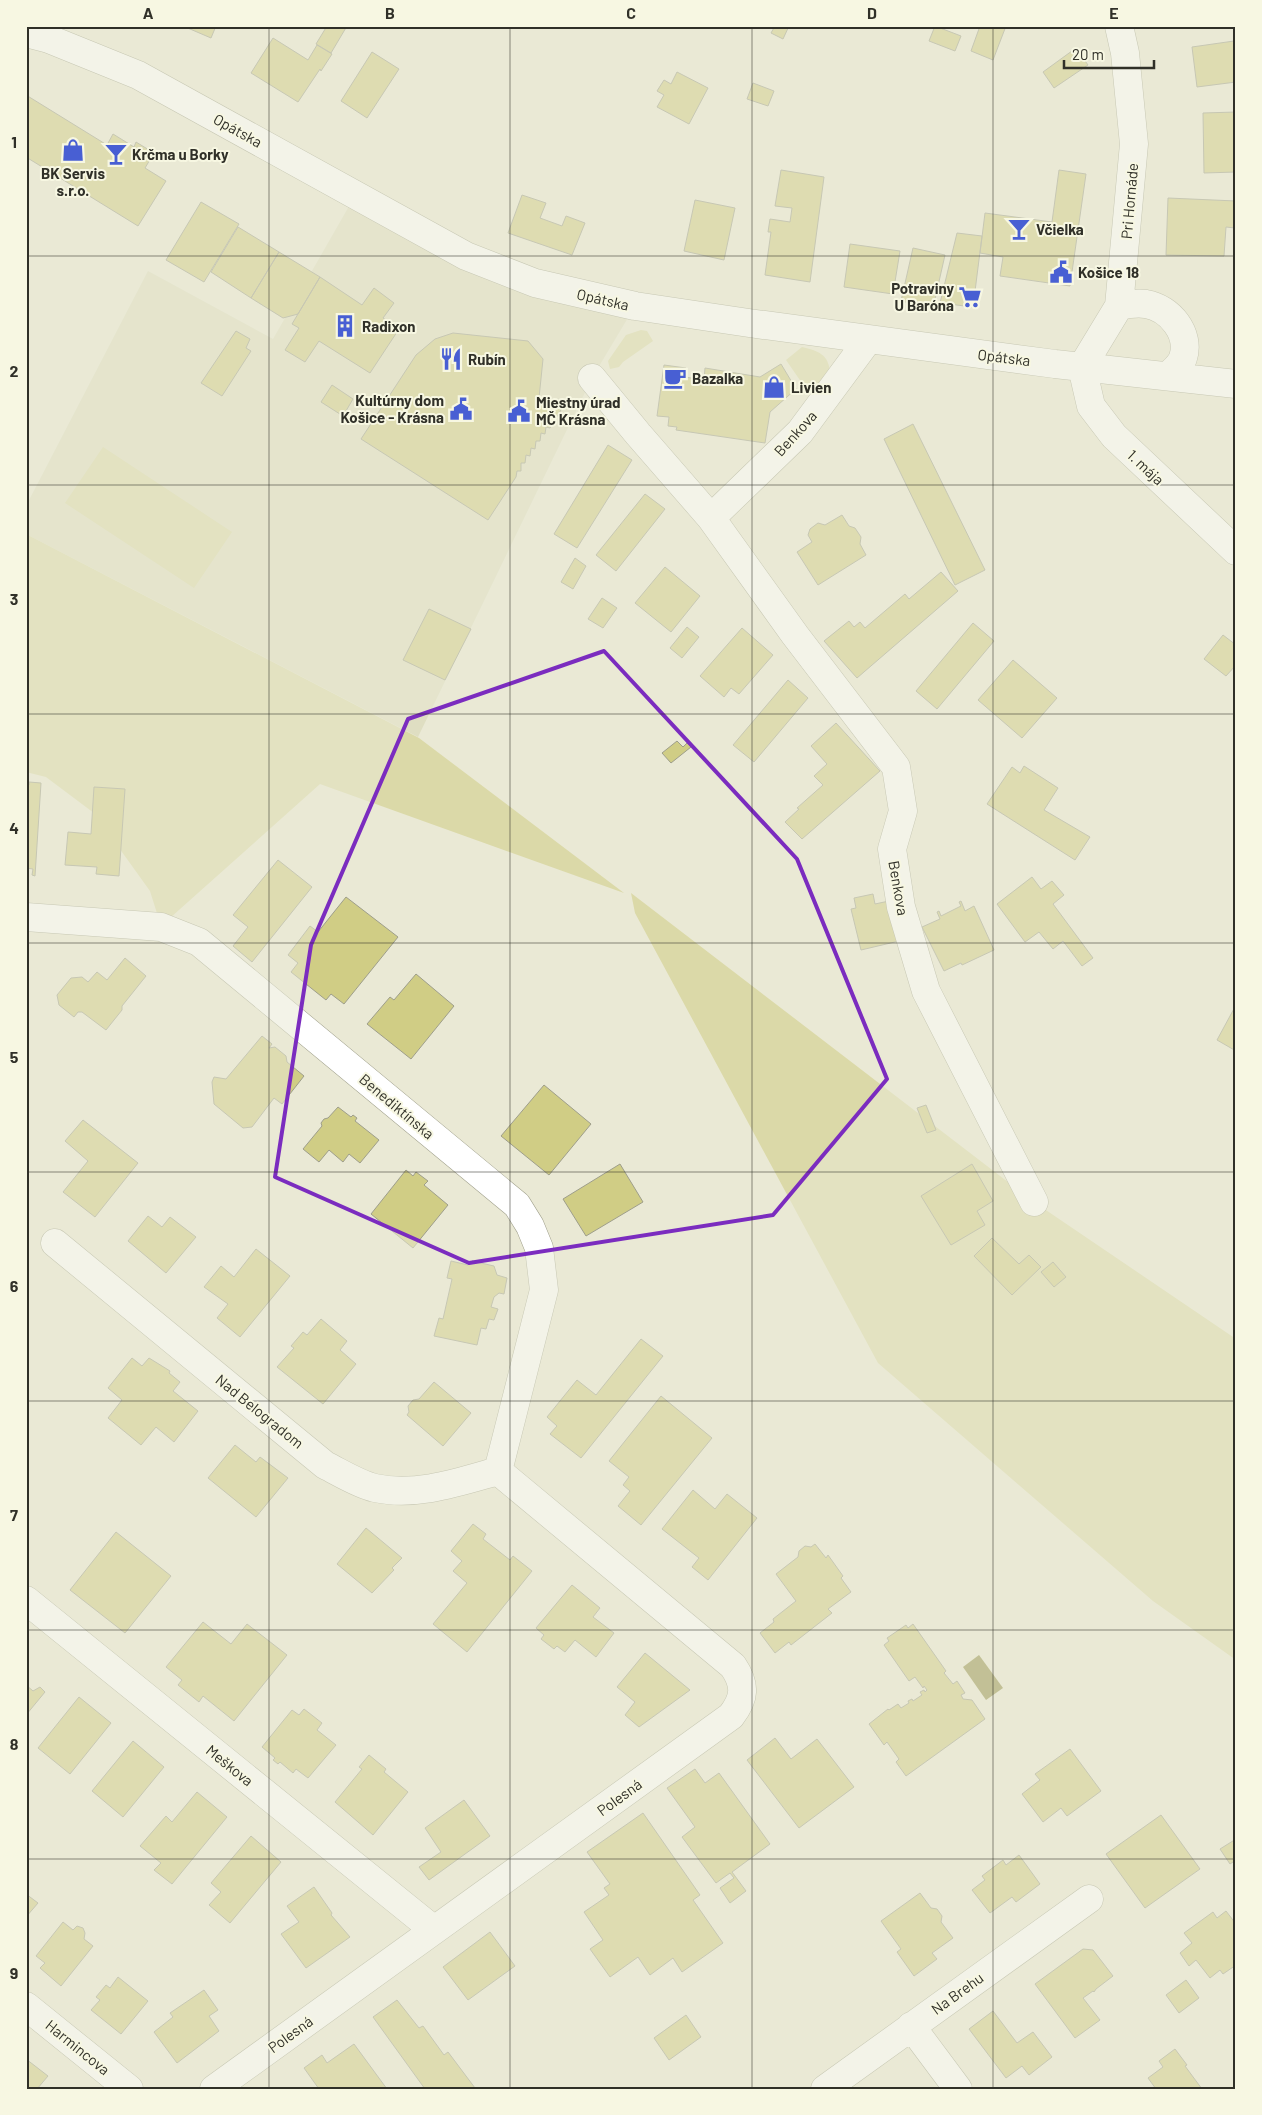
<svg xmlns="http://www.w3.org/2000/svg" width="1262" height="2115" viewBox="0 0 1262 2115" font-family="Barlow,sans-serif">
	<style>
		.built { fill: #dfdec2 }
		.green { fill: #dbd9a8 }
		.water { fill: #938f49 }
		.building { fill: #d0cd85; stroke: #9e9e8b }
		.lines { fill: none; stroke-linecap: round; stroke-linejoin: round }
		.minor-casing { stroke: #a0a08c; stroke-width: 29 }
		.minor { stroke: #fff; stroke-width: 28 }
		.marked { fill: none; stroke: #7b2cbf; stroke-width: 4; stroke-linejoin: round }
		.grid { fill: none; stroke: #303028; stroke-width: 1; stroke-opacity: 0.55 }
		.labels { text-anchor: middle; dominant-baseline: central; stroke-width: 4; stroke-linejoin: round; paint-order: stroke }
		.street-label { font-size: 15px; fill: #303028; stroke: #f7f7e2 }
		.poi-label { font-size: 15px; font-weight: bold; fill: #303028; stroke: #f7f7e2; text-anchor: start }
		.neatline { fill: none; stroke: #303028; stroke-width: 2 }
		.grid-label { font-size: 16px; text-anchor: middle; font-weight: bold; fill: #303028 }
	</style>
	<rect width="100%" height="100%" fill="#eae9d5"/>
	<path class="built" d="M356,194L403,220L635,306L592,378L418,737L26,534V506L148,271L273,339Z"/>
	<path class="green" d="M641,330L647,331L653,341L623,362L619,367L610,369L608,361L626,335Z
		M802,347C818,351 829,354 830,373L818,388L804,386L786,360Z
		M103,447L232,532L194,588L65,503Z
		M26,534L419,738L624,893L320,784L161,926L150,891L94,813L46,777L26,772Z
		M631,893L1034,1202L1236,1339V1660L1153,1601L878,1363L635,913Z"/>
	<path class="water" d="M979,1655L1003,1688L986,1700L963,1667Z"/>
	<path class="building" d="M183,26H216L211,38Z
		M327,26H347L331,53L316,44Z
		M775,26H789L783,39L771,33Z
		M935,26L961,36L955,51L929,41Z
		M980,26H1006L993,60L971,51Z
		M273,38L308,60L317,45L332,54L321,71L320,69L298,102L251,73Z
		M1234,41L1236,82L1197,87L1192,47Z
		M1076,48L1088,65L1054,88L1043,72Z
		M372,52L399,69L367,118L341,101Z
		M677,72L708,88L689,124L657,107L664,95L657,91L664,80L671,84Z
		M753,83L774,91L768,106L747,99Z
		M26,95L107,145L113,134L134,147L136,142L154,153L145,168L166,181L138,226L26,157Z
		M1236,112V172L1204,173L1203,113Z
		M781,170L824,177L810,282L765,275L771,232H768L770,219L790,222L792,208L775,206Z
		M1059,170L1086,174L1070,286L1000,276L1003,257L980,253L985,213L1052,222Z
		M522,195L546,203L540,218L562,226L566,216L585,223L572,255L508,233Z
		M1168,198L1236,201L1235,228L1226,227L1224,256L1166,255Z
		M695,200L735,208L724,260L684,251Z
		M201,202L239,224L204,282L166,260Z
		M238,227L279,252L251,298L211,272Z
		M957,233L982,236L973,307L940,303Z
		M850,244L900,251L893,294L844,287Z
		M913,248L945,255L933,308L901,301Z
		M279,252L320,277L298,314L283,318L251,298Z
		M320,277L362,305L374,288L394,303L383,318L399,329L370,373L319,341L305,362L285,350L299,328L292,324Z
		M236,331L250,339L246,348L251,351L222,396L201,383Z
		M453,333L528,341L543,359L539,398L567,400L550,428L546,427L545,434L541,433L540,441H536L535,449L531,448L530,456L526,455L525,463H521V471H517L516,477L488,520L361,439L416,355L435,339Z
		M781,364L796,389L770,412L765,443L676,430L677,427L668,426L669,417L657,416L664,365L686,368L685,377L704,380L705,368L760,377Z
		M332,385L353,399L343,416L321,402Z
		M913,424L985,570L955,585L884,439Z
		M608,445L632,460L577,548L554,534Z
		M645,494L665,509L616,571L596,555Z
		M842,515L849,526L855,528L861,537L860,544L866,555L818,585L797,552L812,542L808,535L810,529L818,523L825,525Z
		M575,558L586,566L573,589L561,582Z
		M665,567L700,596L671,632L635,603Z
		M941,572L958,591L857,678L824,641L849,621L854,627L860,622L865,628L905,594L909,599Z
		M602,598L617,608L603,628L588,619Z
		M429,609L471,629L445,680L403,660Z
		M973,623L994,641L937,709L916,691Z
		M687,627L699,637L682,658L670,648Z
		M742,628L773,655L739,694L731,688L724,697L700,676Z
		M1223,635L1236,645V665L1226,676L1204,659Z
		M1013,660L1057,698L1022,738L978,700Z
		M788,680L808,698L754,762L733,745Z
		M836,723L880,771L802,839L785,822L799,809L797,808L823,785L814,776L827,764L811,746Z
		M677,741L683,747L687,743L691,747L671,763L662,753Z
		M1024,766L1058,788L1044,810L1090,837L1075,860L987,804L1012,767L1020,773Z
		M29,782L41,783L35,876L32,875L33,869L26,868V785H29Z
		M94,787L125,789L119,876L96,874L97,867L65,865L68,832L91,834Z
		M278,860L312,887L252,962L233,946L248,927L233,915Z
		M1032,877L1041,889L1052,881L1064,895L1053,904L1093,958L1082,966L1063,941L1053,949L1039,932L1025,942L997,904Z
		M873,894L875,904L889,901L899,941L861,950L851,909L856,908L854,898Z
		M346,897L398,937L344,1004L331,994L326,1000L291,972L298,963L288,955L310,926L318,932Z
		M961,901L965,911L974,906L994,950L962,965L961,963L944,971L922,927L940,919L937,912L939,911L941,916L961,906L959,902Z
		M125,958L146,976L122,1006V1010L106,1030L82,1012H78L74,1017L59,1005L57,995L71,978L82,977L88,982L97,972L107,980Z
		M416,974L454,1006L411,1059L367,1024L390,997L394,1000Z
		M1236,1005V1051L1217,1040Z
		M262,1036L272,1044L269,1048L275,1047L286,1056L287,1062L304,1076L282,1104L274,1098L252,1127L243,1128L214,1104L212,1082L214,1077L226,1079Z
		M544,1085L591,1124L549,1175L501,1136Z
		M926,1105L936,1130L927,1133L917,1108Z
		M338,1107L351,1117L353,1115L357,1118L355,1121L379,1140L360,1163L349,1154L343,1162L329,1150L319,1162L303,1149L322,1126L321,1123L324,1119L328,1118Z
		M83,1120L138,1163L95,1217L63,1192L88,1161L65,1141Z
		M620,1164L643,1202L586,1236L563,1199Z
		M972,1164L993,1201L977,1211L985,1225L951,1245L921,1196Z
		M406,1170L413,1176L416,1172L428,1181L424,1185L448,1205L413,1248L371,1214Z
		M148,1216L162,1227L170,1217L196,1237L166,1273L128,1241Z
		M992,1238L1019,1264L1029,1255L1041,1267L1012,1295L974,1256Z
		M256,1249L290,1276L240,1337L217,1318L228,1304L204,1287L221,1266L234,1277Z
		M451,1261L468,1265L472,1261L494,1266L497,1275L507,1278L504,1294L499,1293L494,1297L491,1307L498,1309L494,1320L489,1319L486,1329L481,1328L477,1345L434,1336L439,1318L443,1319L452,1279L447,1278Z
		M1053,1262L1066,1277L1054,1287L1041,1272Z
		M321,1319L347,1341L340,1350L356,1364L323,1404L277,1367L294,1348L291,1346L303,1332L307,1335Z
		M641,1339L663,1356L581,1458L550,1434L557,1426L547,1417L577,1380L596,1395Z
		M132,1358L142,1366L149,1358L170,1371L169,1373L180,1382L173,1391L198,1411L174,1442L156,1427L141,1445L108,1418L122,1400L108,1388Z
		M434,1382L471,1413L443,1446L407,1415L409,1412L408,1406L413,1400L419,1399Z
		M661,1396L712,1438L641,1525L618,1506L630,1491L623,1485L629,1477L609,1461Z
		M235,1445L256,1462L260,1457L288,1478L256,1517L208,1478Z
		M693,1490L715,1509L727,1494L757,1518L708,1580L692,1567L699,1558L662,1529Z
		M473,1524L486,1534L483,1539L510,1560L513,1556L532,1571L467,1652L433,1624L467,1583L453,1571L462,1561L451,1551Z
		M366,1528L402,1558L392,1568L394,1570L372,1593L337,1564Z
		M116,1532L171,1576L125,1633L70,1590Z
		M815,1544L826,1558L828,1555L843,1576L841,1578L851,1592L828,1609L832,1613L791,1645L789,1642L775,1653L760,1633L774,1622L773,1619L796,1601L776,1574L798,1557L799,1551L805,1546L811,1547Z
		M572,1585L600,1608L593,1617L614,1633L596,1657L575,1640L565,1652L557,1646L554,1649L541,1639L544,1635L536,1628Z
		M203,1622L231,1644L247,1624L287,1655L234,1721L203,1696L199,1702L178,1685L182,1680L166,1667Z
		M913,1624L946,1671L944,1673L953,1684L957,1681L965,1693L961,1695L963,1699L972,1700L985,1719L906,1776L896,1762L899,1759L887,1742L884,1745L869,1724L888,1709L889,1710L898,1704L901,1708L909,1703L908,1701L912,1699L913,1701L922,1695L920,1692L924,1690L925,1692L927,1690L924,1686L923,1688L915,1677L909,1681L884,1645L889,1641L887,1638L906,1625L908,1628Z
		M645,1653L690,1690L639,1727L625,1715L635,1702L617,1687Z
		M26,1685L33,1691L40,1687L45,1692L26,1715Z
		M79,1697L111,1723L70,1774L38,1748Z
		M304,1709L322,1723L317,1730L336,1745L308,1778L296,1769L293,1773L280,1762L278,1764L273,1760L275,1758L262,1747L292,1710L299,1715Z
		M775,1738L791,1759L817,1739L854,1787L799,1828L747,1760Z
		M133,1741L164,1767L123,1817L92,1791Z
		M1070,1749L1101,1791L1067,1816L1061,1808L1043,1822L1022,1794L1040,1780L1035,1774Z
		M369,1755L386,1769L384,1772L408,1792L373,1835L335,1802L362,1769L359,1767Z
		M695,1769L705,1783L719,1773L770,1844L732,1872L746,1891L730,1903L720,1888L734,1878L730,1873L716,1883L682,1837L695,1827L667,1788Z
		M197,1792L227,1817L172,1884L154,1870L161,1863L140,1846L166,1816L172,1822Z
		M464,1800L490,1836L429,1880L419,1867L441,1852L425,1828Z
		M643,1813L700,1895L693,1900L723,1943L682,1972L673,1958L650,1975L638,1957L610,1977L590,1949L603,1940L584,1912L609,1895L604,1888L610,1884L587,1852Z
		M1161,1815L1200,1869L1145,1908L1106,1854Z
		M251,1836L281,1862L230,1923L209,1905L221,1892L211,1883Z
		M1236,1839V1860L1230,1864L1220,1849Z
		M1019,1855L1040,1884L1016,1902L1012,1897L990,1913L972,1890L985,1880L982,1876L1003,1860L1006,1865Z
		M314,1887L332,1913L331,1915L350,1937L306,1968L281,1934L299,1922L287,1906Z
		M920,1893L931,1908L937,1909L942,1916L941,1922L953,1938L932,1953L937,1959L914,1976L897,1952L901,1949L881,1921Z
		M26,1894L38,1903L26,1917Z
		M1226,1911L1236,1924V1965L1223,1974L1220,1970L1210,1978L1196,1960L1189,1966L1180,1953L1192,1943L1184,1933L1213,1912L1217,1918Z
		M63,1922L73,1930L77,1926L83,1928L85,1933L84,1939L93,1946L61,1986L40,1968L45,1963L36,1956Z
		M490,1932L515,1966L468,2000L443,1967Z
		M1083,1949L1093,1950L1113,1976L1096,1989L1094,1992L1093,1991L1083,1998L1100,2020L1075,2038L1035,1984Z
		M118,1977L148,2001L121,2034L91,2010L100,2000L96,1997L106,1985L110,1988Z
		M1186,1980L1199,1998L1179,2013L1166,1995Z
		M204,1990L218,2010L209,2016L219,2031L177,2063L154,2032L173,2017L170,2013Z
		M397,2000L419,2028L423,2026L444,2055L448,2052L475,2088L425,2089L373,2017Z
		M993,2011L1017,2043L1033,2032L1052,2057L1029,2075L1022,2066L1006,2078L969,2029Z
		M686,2015L701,2037L669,2060L654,2038Z
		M354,2044L387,2089H319L304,2068L322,2055L327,2063Z
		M1175,2049L1187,2065L1185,2066L1202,2089H1156L1148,2078L1163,2067L1159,2061Z
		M26,2059L48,2076L37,2089H26Z"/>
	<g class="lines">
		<defs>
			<path id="minor" d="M26,33L49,39L138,75L466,256L535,283L635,306L749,323L1055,364L1236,384
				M1119,306C1128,304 1137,303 1146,304C1170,308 1191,334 1183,358C1180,366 1174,370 1168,376
				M1082,367L1119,306L1134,144L1125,53L1119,26
				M1082,367L1091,406L1114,436L1236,551
				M592,378L638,434L711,518L800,432L868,340
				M711,518L795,635L896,767L903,811L892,849L901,907L926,991L1034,1202
				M26,917L161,927L199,942L517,1205L530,1226L539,1248L544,1290L498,1471
				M55,1243L325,1465C341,1473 358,1484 375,1488C416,1497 459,1482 498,1471
				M26,1600L434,1930
				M26,2006L129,2089
				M911,2026L958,2089
				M214,2089L731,1716C745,1698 746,1685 733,1666L498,1471
				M825,2089L1089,1899"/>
		</defs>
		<use href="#minor" class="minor-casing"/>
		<use href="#minor" class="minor"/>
	</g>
	<path d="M0 0H1262V2115H0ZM604,651L797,859L887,1079L773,1215L469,1263L275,1177L311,945L408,719Z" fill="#eae9d5" fill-opacity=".55" fill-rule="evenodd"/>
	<path class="marked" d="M604,651L797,859L887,1079L773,1215L469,1263L275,1177L311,945L408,719Z"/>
	<path class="grid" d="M269,26V2089M510,26V2089M752,26V2089M993,26V2089M26,256H1236M26,485H1236M26,714H1236M26,943H1236M26,1172H1236M26,1401H1236M26,1630H1236M26,1859H1236"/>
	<defs>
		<symbol id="shop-bare" viewBox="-9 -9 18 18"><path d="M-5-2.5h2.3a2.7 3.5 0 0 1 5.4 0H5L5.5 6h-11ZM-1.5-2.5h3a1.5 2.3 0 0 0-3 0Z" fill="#485fd3" stroke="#f7f7e2" stroke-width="2.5" paint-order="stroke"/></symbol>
		<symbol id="bar-bare" viewBox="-9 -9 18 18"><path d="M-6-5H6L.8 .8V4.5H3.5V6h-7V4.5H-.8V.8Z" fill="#485fd3" stroke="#f7f7e2" stroke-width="2.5" paint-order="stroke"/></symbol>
		<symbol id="civic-bare" viewBox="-9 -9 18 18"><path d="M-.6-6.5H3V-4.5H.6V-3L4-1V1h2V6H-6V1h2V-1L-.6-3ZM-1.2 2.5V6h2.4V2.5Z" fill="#485fd3" stroke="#f7f7e2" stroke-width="2.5" paint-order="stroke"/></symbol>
		<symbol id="supermarket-bare" viewBox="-9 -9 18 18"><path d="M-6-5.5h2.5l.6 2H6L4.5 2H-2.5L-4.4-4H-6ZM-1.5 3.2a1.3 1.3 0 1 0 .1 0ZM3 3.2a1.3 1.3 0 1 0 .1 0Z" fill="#485fd3" stroke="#f7f7e2" stroke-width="2.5" paint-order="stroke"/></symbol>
		<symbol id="building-bare" viewBox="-9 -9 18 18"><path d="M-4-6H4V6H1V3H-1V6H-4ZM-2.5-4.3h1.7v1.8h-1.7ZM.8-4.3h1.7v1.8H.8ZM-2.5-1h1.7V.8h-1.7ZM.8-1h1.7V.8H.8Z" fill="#485fd3" stroke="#f7f7e2" stroke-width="2.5" paint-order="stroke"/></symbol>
		<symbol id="restaurant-bare" viewBox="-9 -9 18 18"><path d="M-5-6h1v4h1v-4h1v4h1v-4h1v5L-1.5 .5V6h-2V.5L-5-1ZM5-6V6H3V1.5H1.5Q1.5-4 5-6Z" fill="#485fd3" stroke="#f7f7e2" stroke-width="2.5" paint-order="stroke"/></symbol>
		<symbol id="cafe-bare" viewBox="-9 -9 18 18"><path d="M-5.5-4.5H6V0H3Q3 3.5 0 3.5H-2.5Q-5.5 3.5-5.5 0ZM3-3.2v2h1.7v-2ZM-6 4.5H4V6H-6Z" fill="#485fd3" stroke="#f7f7e2" stroke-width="2.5" paint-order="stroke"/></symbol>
	</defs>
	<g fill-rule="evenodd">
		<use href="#shop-bare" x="57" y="134" width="32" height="32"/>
		<use href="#bar-bare" x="100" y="138" width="32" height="32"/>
		<use href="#bar-bare" x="1003" y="213" width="32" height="32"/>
		<use href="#civic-bare" x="1045" y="256" width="32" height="32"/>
		<use href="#supermarket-bare" x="954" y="281" width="32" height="32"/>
		<use href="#building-bare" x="329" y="310" width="32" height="32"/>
		<use href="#restaurant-bare" x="435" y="343" width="32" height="32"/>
		<use href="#cafe-bare" x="659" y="362" width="32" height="32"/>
		<use href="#shop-bare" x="758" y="371" width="32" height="32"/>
		<use href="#civic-bare" x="445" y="393" width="32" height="32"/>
		<use href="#civic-bare" x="503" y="395" width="32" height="32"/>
	</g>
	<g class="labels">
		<g class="street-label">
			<text transform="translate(238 130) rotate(29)">Opátska</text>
			<text transform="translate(1129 201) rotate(-85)">Pri Hornáde</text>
			<text transform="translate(603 299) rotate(13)">Opátska</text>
			<text transform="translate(1004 357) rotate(7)">Opátska</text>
			<text transform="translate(795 433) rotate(-48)">Benkova</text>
			<text transform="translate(1146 467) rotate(43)">1. mája</text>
			<text transform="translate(899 888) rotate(80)">Benkova</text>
			<text transform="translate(397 1106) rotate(40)">Benediktínska</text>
			<text transform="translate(260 1411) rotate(39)">Nad Belogradom</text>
			<text transform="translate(230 1765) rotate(39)">Meškova</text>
			<text transform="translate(619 1797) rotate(-36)">Polesná</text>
			<text transform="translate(957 1993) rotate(-36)">Na Brehu</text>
			<text transform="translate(290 2034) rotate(-36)">Polesná</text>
			<text transform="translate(78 2047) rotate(39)">Harmincova</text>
		</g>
		<g class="poi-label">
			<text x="132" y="154">Krčma u Borky</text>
			<text x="73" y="173" text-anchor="middle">BK Servis<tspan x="73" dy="17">s.r.o.</tspan></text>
			<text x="1036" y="229">Včielka</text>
			<text x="1078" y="272">Košice 18</text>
			<text x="954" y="288" text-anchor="end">Potraviny<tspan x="954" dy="17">U Baróna</tspan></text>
			<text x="362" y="326">Radixon</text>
			<text x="468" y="359">Rubín</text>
			<text x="692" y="378">Bazalka</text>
			<text x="791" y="387">Livien</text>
			<text x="444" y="400" text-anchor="end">Kultúrny dom<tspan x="444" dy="17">Košice - Krásna</tspan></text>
			<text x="536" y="402">Miestny úrad<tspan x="536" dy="17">MČ Krásna</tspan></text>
		</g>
	</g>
	<rect width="1262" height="2115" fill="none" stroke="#f7f7e2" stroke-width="55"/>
	<path d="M1064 60v8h90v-8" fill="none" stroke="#303028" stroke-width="2.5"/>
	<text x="1072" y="60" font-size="15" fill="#303028" stroke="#f7f7e2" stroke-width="4" paint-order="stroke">20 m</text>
	<rect x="28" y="28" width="1206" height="2060" class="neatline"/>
	<g class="grid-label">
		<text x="148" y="19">A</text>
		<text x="390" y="19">B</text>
		<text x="631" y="19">C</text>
		<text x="872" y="19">D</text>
		<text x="1114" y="19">E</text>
		<text x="14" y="148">1</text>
		<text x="14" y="377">2</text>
		<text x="14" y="605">3</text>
		<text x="14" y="834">4</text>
		<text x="14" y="1063">5</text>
		<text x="14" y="1292">6</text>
		<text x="14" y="1521">7</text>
		<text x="14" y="1750">8</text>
		<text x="14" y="1979">9</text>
	</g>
</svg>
